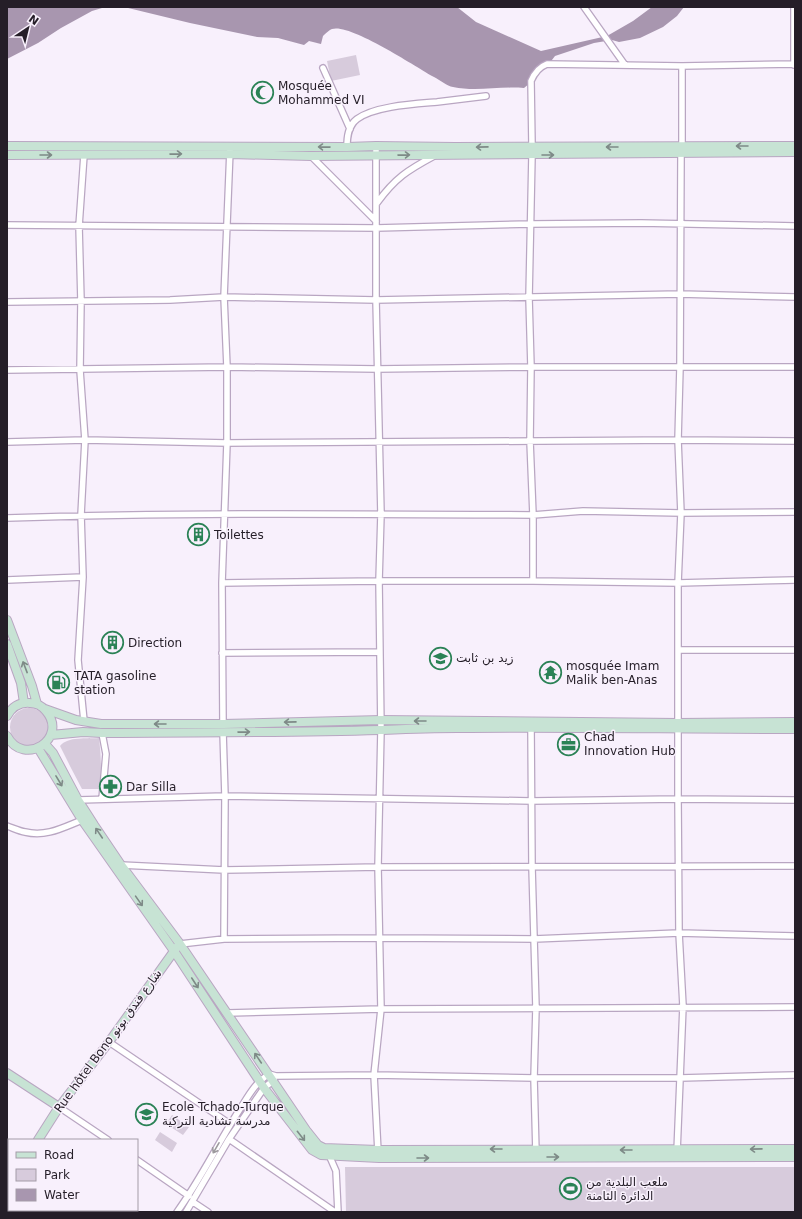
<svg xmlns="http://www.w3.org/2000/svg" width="802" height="1219" viewBox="0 0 802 1219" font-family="'DejaVu Sans','Noto Naskh Arabic',sans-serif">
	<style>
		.green { fill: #d7cbdc }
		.water { fill: #a896af }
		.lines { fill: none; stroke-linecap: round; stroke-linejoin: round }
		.street-casing { stroke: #b9a6c2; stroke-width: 8 }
		.secondary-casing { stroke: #b9a6c2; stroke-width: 10 }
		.street { stroke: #fff; stroke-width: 5.5 }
		.secondary { stroke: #c7e3d4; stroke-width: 8 }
		.oneway { stroke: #7e8a87 }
		.oneway2 { stroke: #9d9a9e }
		.labels { text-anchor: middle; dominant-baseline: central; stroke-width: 3; stroke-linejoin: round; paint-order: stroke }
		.poi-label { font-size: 12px; fill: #251e28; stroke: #f8f0fc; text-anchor: start }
		.street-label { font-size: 12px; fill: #251e28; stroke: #f8f0fc }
	</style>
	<rect width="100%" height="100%" fill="#f8f0fc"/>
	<path class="green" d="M356,55L360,75L331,81L327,61Z
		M10 727a19 19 0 1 1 38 0a19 19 0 1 1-38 0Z
		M99,738C101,756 102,771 99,789H82L71,768L60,746C68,736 87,739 99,738Z
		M172,1115L189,1127L183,1135L166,1124Z
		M160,1132L177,1143L172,1152L155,1140Z
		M345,1167H795V1212H346Z"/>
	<path class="water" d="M7,7H457L476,22L541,51L607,36L633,21L652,7H684L677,16L663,27L640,38L619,42L612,40L594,43L555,56L545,69L537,74L530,83L524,88C500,86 476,92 453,87C447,86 440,80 434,77C416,67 350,23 332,29C329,30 325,34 323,36L321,44L309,41L304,45L278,38L257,37L190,23L124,7L102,8L92,11L61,28L38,43L7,59Z"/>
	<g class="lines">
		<defs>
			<path id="street" d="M584,7L625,65
				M794,65V7
				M323,68L350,129
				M376,146V300L381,514L379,581L381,730L378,867L381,1009L374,1075L378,1152
				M532,146L531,81C534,74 539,67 547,64L682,66L795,64
				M682,146V66
				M347,147C347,137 348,126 357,119C375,106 414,104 437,102C453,100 469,98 486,96
				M84,155L79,226L81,301L80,370L85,440L81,515L83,577L78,660L84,721
				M311,156L376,221
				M377,203C395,178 408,170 434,156
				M7,225L376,228L531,224L641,223L795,226
				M7,302L170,300L224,297L376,300L680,294L795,297
				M7,370L227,367L377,369L531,367H795
				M7,442L85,440L227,443L678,440L795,441
				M7,518C182,512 358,514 533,515L583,511L681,513L795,512
				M7,580L83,577
				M533,581L678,583L795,580
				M222,583L379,581H533V515L530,441L531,367L529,298L532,155
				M679,650H795
				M222,653L380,652
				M223,724L222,583L227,443V367L224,297L230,150
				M531,727L532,867L536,1008L534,1078L536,1153
				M223,732L225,796L224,939
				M102,733L106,754L102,799
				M78,800L225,796L531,801L678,799L795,800
				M7,826C13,828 19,831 25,832C46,837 62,828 82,820
				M121,865L224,870L378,867L795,866
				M180,944L224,939L379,938L534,939L679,933L795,936
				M228,1013L381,1009L795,1007
				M109,1042L230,1124
				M59,1107L108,1140
				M229,1139L335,1212
				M677,1152L683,1006L679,933L678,799V583L681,513L678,440L680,367L681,154
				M329,1155L336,1171L338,1212
				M137,1160L189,1196
				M193,1202L208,1212
				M84,1210L86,1212
				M177,1212C201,1179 218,1143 240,1109C249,1095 255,1083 269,1074L276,1076L374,1075L534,1078H680L795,1075
				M186,1212L229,1139L264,1088L274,1080"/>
			<path id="secondary" d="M7,146L347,147L376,146L455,147L795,146
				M7,155L230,154L311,156L795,152
				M7,620L32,686L37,704
				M7,644L21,683L24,703
				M45,709L76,720L101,724H223L381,720L678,723L795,722
				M7,716C12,707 20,702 30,703C37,703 42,706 46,711C69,738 24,768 7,736
				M51,735L83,732L102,733C194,732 287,733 380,730C406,729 431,728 457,728C570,727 682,729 795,729
				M45,744L53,753L78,800L94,825L121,865L180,944L306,1130L318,1145L324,1148L378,1150L795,1149
				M38,748L82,820L174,951L264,1088L312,1150L321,1155L379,1158L795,1157
				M7,1073L59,1107
				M38,1140L59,1107L109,1042L177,947
				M7,1189L9,1186"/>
		</defs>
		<use href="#street" class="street-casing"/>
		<use href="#secondary" class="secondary-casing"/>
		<use href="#street" class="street"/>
		<use href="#secondary" class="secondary"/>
	</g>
	<defs><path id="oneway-shaft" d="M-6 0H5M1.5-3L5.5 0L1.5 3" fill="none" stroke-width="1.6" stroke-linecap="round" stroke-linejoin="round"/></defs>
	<g class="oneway">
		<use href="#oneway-shaft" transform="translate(742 146) rotate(180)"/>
		<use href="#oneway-shaft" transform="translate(324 147) rotate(-179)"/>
		<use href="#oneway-shaft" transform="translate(482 147) rotate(179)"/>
		<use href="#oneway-shaft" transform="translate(612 147) rotate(-180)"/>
		<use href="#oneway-shaft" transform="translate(176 154) rotate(-1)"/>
		<use href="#oneway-shaft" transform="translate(46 155)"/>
		<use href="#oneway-shaft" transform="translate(404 155) rotate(-1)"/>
		<use href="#oneway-shaft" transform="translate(548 155)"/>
		<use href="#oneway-shaft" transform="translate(25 667) rotate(-111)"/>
		<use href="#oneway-shaft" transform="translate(420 721) rotate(-180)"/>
		<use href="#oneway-shaft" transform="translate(290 722) rotate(179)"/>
		<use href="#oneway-shaft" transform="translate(160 724) rotate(180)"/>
		<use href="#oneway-shaft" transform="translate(244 732) rotate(-1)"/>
		<use href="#oneway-shaft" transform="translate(59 781) rotate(59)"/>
		<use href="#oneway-shaft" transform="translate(99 833) rotate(-124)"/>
		<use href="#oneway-shaft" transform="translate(139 901) rotate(55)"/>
		<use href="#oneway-shaft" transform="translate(195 983) rotate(57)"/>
		<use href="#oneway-shaft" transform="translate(258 1058) rotate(-124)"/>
		<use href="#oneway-shaft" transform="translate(301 1136) rotate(52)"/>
		<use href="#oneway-shaft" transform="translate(496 1149) rotate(-180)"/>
		<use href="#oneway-shaft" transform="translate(756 1149) rotate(179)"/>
		<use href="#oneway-shaft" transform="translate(626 1150) rotate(-180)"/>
		<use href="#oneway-shaft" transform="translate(553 1157)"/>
		<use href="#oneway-shaft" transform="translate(423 1158)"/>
	</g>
	<use class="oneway2" href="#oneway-shaft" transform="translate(216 1148) rotate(120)"/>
	<defs>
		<symbol id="mosque-ring" viewBox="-11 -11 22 22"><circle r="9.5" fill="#f8f0fc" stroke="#2b8256" stroke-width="1.5"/><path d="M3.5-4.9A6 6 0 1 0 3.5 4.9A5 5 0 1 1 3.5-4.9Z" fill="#2b8256"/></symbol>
		<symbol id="building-ring" viewBox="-11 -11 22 22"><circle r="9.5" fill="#f8f0fc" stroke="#2b8256" stroke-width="1.5"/><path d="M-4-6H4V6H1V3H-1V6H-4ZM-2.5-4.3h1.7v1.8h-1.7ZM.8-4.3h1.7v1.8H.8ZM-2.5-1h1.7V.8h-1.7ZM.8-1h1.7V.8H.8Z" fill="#2b8256"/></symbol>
		<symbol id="school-ring" viewBox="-11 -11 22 22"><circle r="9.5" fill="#f8f0fc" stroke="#2b8256" stroke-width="1.5"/><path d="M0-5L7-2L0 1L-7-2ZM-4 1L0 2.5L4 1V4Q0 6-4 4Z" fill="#2b8256"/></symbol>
		<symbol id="temple-ring" viewBox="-11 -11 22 22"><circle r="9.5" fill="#f8f0fc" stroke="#2b8256" stroke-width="1.5"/><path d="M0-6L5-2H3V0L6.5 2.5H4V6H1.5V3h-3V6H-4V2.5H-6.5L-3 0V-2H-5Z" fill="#2b8256"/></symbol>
		<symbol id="fuel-ring" viewBox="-11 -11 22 22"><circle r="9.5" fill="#f8f0fc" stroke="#2b8256" stroke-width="1.5"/><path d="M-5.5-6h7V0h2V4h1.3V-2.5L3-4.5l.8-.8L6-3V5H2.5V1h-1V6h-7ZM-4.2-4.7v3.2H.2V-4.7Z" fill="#2b8256"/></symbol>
		<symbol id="office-ring" viewBox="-11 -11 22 22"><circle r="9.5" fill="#f8f0fc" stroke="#2b8256" stroke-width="1.5"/><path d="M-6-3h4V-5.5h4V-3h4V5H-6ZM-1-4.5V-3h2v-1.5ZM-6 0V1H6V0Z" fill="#2b8256"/></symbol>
		<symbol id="pharmacy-ring" viewBox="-11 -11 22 22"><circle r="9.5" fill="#f8f0fc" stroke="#2b8256" stroke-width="1.5"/><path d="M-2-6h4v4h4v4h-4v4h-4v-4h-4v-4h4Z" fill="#2b8256"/></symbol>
		<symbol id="stadium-ring" viewBox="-11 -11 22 22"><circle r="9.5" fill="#f8f0fc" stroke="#2b8256" stroke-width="1.5"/><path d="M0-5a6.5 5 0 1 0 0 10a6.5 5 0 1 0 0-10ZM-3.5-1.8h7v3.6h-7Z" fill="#2b8256"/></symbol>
	</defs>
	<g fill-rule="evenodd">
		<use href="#mosque-ring" x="250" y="80" width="25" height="25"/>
		<use href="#building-ring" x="186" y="522" width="25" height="25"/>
		<use href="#building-ring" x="100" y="630" width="25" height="25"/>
		<use href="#school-ring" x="428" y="646" width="25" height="25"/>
		<use href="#temple-ring" x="538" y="660" width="25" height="25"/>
		<use href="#fuel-ring" x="46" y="670" width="25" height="25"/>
		<use href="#office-ring" x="556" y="732" width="25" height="25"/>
		<use href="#pharmacy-ring" x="98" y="774" width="25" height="25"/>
		<use href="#school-ring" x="134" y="1102" width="25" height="25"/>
		<use href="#stadium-ring" x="558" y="1176" width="25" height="25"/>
	</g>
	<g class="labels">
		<g class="poi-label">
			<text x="278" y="86">Mosquée<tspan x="278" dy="14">Mohammed VI</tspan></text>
			<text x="214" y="535">Toilettes</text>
			<text x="128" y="643">Direction</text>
			<text x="456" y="658">زيد بن ثابت</text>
			<text x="566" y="666">mosquée Imam<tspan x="566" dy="14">Malik ben-Anas</tspan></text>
			<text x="74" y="676">TATA gasoline<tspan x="74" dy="14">station</tspan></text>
			<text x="584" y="737">Chad<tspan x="584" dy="14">Innovation Hub</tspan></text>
			<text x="126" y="787">Dar Silla</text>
			<text x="162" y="1107">Ecole Tchado-Turque<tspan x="162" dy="14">مدرسة تشادية التركية</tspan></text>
			<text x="586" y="1182">ملعب البلدية من<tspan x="586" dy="14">الدائرة الثامنة</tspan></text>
		</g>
		<g class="street-label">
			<text transform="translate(108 1041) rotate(-54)">Rue hôtel Bono شارع فندق بونو</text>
		</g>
	</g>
	<rect width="802" height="1219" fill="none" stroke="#251e28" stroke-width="16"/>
	<rect x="8" y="1139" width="130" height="72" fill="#f8f0fc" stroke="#a49ca7"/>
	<rect x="16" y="1152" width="20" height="6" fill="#c7e3d4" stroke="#a49ca7"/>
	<text x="44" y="1159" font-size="12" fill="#251e28">Road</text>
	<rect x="16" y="1169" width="20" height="12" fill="#d7cbdc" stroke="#a49ca7"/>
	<text x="44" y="1179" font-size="12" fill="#251e28">Park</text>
	<rect x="16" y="1189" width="20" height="12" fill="#a896af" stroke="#a49ca7"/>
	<text x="44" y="1199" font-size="12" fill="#251e28">Water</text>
	<g transform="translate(28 28) rotate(35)" stroke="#f8f0fc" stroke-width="3" paint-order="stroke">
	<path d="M0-3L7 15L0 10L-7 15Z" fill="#251e28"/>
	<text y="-6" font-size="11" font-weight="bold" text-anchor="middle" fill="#251e28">N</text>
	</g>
</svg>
